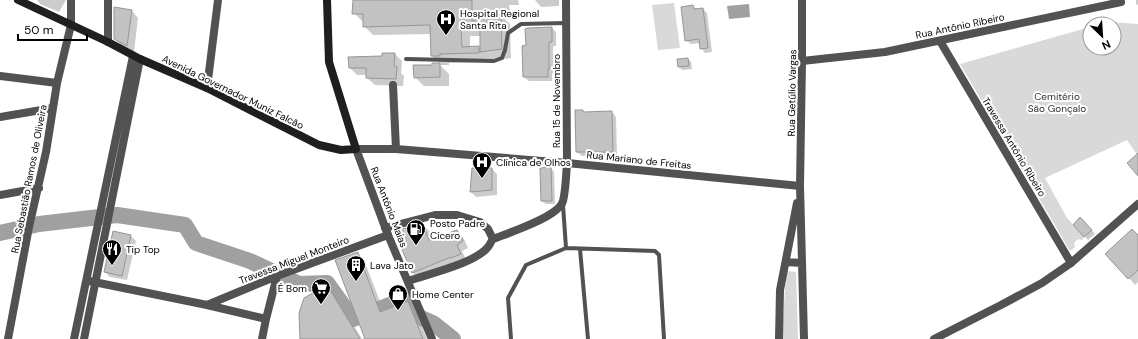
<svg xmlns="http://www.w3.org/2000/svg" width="1138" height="339" viewBox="0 0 1138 339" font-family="'DM Sans',sans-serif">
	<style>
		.green { fill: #d9d9d9 }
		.water { fill: #a0a0a0 }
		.shadow { fill: #0003; fill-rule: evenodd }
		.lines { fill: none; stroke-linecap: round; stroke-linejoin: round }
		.river { stroke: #a0a0a0; stroke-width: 16 }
		.building { fill: #c2c2c2; stroke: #969696 }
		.service { stroke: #525252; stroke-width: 4 }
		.minor { stroke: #525252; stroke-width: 8 }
		.tertiary { stroke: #525252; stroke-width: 8 }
		.secondary { stroke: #1f1f1f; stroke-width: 8 }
		.labels { text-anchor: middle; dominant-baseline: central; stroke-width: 4; stroke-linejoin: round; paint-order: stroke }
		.poi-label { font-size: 10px; fill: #000; stroke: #fff; text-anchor: start }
		.street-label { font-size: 10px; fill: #000; stroke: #fff }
		.park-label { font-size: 10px; fill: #303030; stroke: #fff }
	</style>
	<rect width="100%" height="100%" fill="#fff"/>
	<path class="green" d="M674,3L680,48L658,50L652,5Z
		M1109,22L1138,24V156L1127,140L1045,178L1067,218L1084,237L1082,240L1078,239L1074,243L1075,247L1070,251L960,64L1090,27V48H1114V24H1101Z
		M786,271L796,272L798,339H782Z"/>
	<path class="water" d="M749,4L750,17L729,19L727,6Z"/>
	<path class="shadow" d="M37,0H66L59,12L40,4Z
		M354,0H518L519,5H509L510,11H480L481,20L501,15L510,24L511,58L490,61L487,58L488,62L449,63V65H440L449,74V86H424L415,77L433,66V64H441L432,56V34L373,35L364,26V23L354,13ZM470,36H481V50L478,47L470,48Z
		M535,0H559V6L541,7Z
		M1136,0H1138V5L1136,4Z
		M693,6L697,10L703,9L707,13L712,52L705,53L701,48L700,43L691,44L686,40Z
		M132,11L138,18L134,52L121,45L114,38Z
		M552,28L556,32V46H553V73H552V81H529L524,77Z
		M395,54L402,61L401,73L404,76L403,86L375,85L367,78V75H357L350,68Z
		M688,59L691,62L692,69L682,70L679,67Z
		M583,111L585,113L612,112L616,117L617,156H582L577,152Z
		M551,168L554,172L555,204H546L542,201L541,169Z
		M473,169H492L497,174V195L476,197L471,192Z
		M1084,221L1095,234L1088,240L1074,225Z
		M423,225L429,231L432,240L457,231L463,237L468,248L462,251L466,260L419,279L413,273L396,232Z
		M131,236L136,241L127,280L110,277L105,272Z
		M1138,236V282L1135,285L1129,278Z
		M357,253L364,260L384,312L408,302L415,309L427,339H301L327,286L333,292L362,339L365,337Z"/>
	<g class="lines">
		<path class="river" d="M0,233L39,224L117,215L185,225L196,243L250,261L299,284L327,283L353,319L408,298L419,317L433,323L453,339"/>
	</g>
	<path class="building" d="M353,0H472V21L501,14L502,49L480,52V27H461L462,47L479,46V53L440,54V56H431L430,25L363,27V14H352Z
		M693,5L694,9L703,8L708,48L700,49L699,39L685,41L681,7Z
		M114,7L132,10L127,46L114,39Z
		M552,27V42H549V69H548V77H523L522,46L526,45L525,29L528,28Z
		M382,53H395L394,66L397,67L396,79L366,78V68H349L348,57L382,56Z
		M688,58L689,66L678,67L677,59Z
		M432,63H440V77L414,78L413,65H432Z
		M575,110H583V112L612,111L613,152H576Z
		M1138,153V176L1127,163Z
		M551,167L552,201H541L540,168Z
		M472,168H492V190L470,192Z
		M1080,217L1092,230L1084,237L1073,225Z
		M423,224L429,240L457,230L463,241L457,245L461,254L451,258V257L412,273L394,231Z
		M1132,229L1138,235V270L1128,279L1105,254Z
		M113,231L131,235L122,276L104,272Z
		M358,252L380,312L408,301L423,339H365L335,260Z
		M327,285L360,339H300L299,313L304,298Z"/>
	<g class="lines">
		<path class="service" d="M406,59L494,61L502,58L505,50L508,33L521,24L566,23
			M563,205L566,248
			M580,249L588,339
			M511,339L508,298L526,265L566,248L655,251L659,255L664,339"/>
		<path class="minor" d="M108,0V42
			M940,41L1071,263
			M802,61L885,52L1121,2
			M0,76L57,83
			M393,85L396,149
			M0,117L53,108
			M0,195L39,188
			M385,228L435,215H457L480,222L488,229L493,239
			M89,281L207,305L266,319
			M408,281C428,274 476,263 488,247C490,245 491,241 493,239C508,233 559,217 563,201C566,189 566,175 567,163
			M207,305L277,276L388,235
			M8,339L29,227L46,152L57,83L71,25V0
			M262,339L266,319L277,276"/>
		<path class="tertiary" d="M566,0L567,163
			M802,0V61L800,186L804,339
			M207,88L218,0
			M786,262L802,263
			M74,339L133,56
			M84,339L140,59
			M432,339L388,235L356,149H396L567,163L800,186
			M779,339L780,290L797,203
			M934,339L1001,305L1042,283L1071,263L1138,204"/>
		<path class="secondary" d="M18,0L108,42L140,59L207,88L319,145L341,150L356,149L329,62L327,0"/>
	</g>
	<defs>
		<symbol id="hospital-pin" viewBox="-11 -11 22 30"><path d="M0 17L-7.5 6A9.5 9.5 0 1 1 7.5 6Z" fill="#000" stroke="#fff"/><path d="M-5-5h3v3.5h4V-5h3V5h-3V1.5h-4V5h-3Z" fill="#fff"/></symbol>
		<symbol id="fuel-pin" viewBox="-11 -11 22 30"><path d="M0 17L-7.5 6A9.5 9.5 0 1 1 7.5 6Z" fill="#000" stroke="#fff"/><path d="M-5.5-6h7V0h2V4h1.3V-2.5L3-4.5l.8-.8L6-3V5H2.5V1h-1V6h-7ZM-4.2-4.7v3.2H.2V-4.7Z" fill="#fff"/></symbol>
		<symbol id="restaurant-pin" viewBox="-11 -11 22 30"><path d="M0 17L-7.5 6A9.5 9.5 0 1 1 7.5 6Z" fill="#000" stroke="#fff"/><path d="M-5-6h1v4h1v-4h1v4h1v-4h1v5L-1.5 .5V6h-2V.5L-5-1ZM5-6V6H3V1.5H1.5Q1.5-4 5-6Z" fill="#fff"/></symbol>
		<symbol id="building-pin" viewBox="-11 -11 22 30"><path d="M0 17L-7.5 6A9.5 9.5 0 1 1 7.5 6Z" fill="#000" stroke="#fff"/><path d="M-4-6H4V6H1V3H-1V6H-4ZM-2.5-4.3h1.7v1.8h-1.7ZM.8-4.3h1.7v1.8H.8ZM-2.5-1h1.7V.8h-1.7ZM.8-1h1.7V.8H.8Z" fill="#fff"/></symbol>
		<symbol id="supermarket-pin" viewBox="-11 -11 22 30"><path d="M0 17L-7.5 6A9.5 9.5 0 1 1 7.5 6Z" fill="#000" stroke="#fff"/><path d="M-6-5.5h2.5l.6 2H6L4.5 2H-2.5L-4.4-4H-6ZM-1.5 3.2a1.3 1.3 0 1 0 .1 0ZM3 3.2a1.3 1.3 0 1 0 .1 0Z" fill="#fff"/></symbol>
		<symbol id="shop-pin" viewBox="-11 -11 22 30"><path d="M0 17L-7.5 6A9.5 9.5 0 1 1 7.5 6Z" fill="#000" stroke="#fff"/><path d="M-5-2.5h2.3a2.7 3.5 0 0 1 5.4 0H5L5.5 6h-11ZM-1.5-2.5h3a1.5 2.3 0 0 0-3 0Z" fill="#fff"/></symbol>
	</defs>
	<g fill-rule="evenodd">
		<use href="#hospital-pin" x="435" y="8" width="22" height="30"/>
		<use href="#hospital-pin" x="471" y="151" width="22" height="30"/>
		<use href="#fuel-pin" x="405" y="218" width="22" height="30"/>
		<use href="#restaurant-pin" x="101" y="238" width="22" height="30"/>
		<use href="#building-pin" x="345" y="254" width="22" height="30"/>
		<use href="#supermarket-pin" x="310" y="277" width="22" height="30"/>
		<use href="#shop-pin" x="387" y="283" width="22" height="30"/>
	</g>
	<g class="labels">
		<g class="poi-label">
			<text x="460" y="13">Hospital Regional<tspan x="460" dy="12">Santa Rita</tspan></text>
			<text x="496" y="162">Clínica de Olhos</text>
			<text x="430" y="223">Posto Padre<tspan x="430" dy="12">Cícero</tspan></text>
			<text x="126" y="249">Tip Top</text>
			<text x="370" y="265">Lava Jato</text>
			<text x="307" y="288" text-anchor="end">É Bom</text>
			<text x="412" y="294">Home Center</text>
		</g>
		<g class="street-label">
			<text transform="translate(960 26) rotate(-12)">Rua Antônio Ribeiro</text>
			<text transform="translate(233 92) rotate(26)">Avenida Governador Muniz Falcão</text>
			<text transform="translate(792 93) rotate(-89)">Rua Getúlio Vargas</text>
			<text transform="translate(556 101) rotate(-90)">Rua 15 de Novembro</text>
			<text transform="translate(1014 147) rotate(59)">Travessa Antônio Ribeiro</text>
			<text transform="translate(639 160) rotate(6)">Rua Mariano de Freitas</text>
			<text transform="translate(29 179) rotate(-79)">Rua Sebastião Ramos de Oliveira</text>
			<text transform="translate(389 207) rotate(69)">Rua Antônio Maias</text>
			<text transform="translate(294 260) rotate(-21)">Travessa Miguel Monteiro</text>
		</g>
		<g class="park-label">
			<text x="1057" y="96">Cemitério<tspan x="1057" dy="12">São Gonçalo</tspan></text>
		</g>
	</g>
	<g transform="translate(1102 36) rotate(155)"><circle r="19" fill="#ffffff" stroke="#999999"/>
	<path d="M0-3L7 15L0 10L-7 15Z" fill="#000000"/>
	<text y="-6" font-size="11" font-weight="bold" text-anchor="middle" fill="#000000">N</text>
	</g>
	<path d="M18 34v6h69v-6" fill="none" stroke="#000000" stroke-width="2"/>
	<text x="24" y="34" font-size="12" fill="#000000" stroke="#ffffff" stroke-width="3" paint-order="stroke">50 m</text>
</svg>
